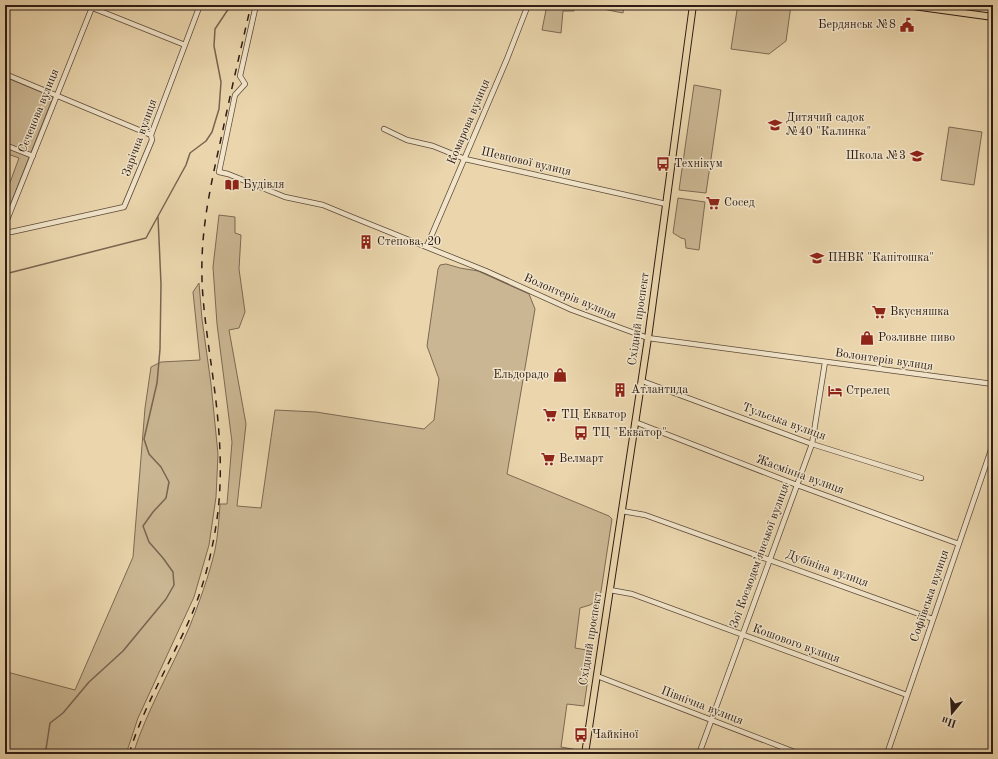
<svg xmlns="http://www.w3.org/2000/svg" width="998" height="759" viewBox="0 0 998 759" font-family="'Old Standard TT',serif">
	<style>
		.green { fill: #cab692; stroke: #7c6954 }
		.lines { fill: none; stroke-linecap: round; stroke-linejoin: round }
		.stream { stroke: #786551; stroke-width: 1.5 }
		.minor-casing { stroke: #5c4a3b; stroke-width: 6 }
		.major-casing { stroke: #2d1c15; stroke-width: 8 }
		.minor { stroke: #f1e4c9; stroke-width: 4.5 }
		.major { stroke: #ead5ac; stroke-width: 6 }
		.rail { stroke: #2d1c15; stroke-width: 1.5; stroke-dasharray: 7 7; stroke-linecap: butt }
		.labels { text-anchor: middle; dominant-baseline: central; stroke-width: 3; stroke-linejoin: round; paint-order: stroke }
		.poi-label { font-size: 12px; fill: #2d1c15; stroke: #f1e4c9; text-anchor: start }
		.street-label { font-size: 12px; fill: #2d1c15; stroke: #f1e4c9 }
	</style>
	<rect width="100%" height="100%" fill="#ead5ac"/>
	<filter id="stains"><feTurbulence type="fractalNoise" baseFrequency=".005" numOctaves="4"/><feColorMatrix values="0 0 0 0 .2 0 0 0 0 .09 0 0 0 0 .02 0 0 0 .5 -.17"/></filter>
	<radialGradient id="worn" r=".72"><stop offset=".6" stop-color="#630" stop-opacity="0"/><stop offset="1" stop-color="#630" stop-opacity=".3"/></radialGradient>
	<path class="green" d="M547,5H575L574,11H563L561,33L542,30Z
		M599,5H624L623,13L598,8Z
		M735,5H791L786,41L769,54L731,49L737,10Z
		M5,77L53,97L5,218V196L19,158L5,153Z
		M694,85L721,90L706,193L679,190Z
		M949,127L982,132L974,185L941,180Z
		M678,198L705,202L699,250L686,248L685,239L681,238L673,233Z
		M219,215L235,217V233L241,235L239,269L245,312L239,328L229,330L246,424L237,506L261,508L275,410L316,412L424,429L434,420L439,379L427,346L438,269L440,265L446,264L460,268L478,271L529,294L535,309L507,474L609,516L612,519L600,598L590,605L580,608L575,648L592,651L584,706L567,704L561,747L578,750L577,754H133C147,710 171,670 189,628C199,603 209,576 215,550C218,535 219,519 220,504H227L232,442L217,324L213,267Z
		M199,283L202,319L211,384L218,454L216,497L209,545L194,597L138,718L126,754H5V676L7,672L75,690L133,557L145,408L151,367L161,362L200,360L193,292Z"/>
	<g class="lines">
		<path class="stream" d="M5,274L146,238L186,165L190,153L206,141L212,132L219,109L221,82L214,46L215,29L231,5
			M48,754L46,749L50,723L63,713L89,682L123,651L166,599L174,585L173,572L163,558L149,542L143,526L153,512L166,498L169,482L161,467L149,454L144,439L157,383L160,349L161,284L158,217"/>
		<defs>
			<path id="minor" d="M85,5L185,45
				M256,5L240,76L245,84L235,95L219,172L228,174L285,197L323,205L352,217L486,271L572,310L648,338L993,384
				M5,74L151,135
				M384,129L407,140L433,146L465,159L666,204
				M5,145L33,156
				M5,225L93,5
				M5,231L11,232L124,207L152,140L151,135L200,5
				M427,246L507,59L528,5
				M642,381L812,444L921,478
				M635,422L797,485L959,544
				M622,511L645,515L933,619
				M610,590L632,594L907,695
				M597,676L800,754
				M699,754L812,444L825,362
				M887,754L993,444"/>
			<path id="major" d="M906,5L993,17
				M585,754L648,338L693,5"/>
		</defs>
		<use href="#minor" class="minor-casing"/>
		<use href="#major" class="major-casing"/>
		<use href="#minor" class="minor"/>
		<use href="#major" class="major"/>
		<path class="rail" d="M129,754C143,708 168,667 188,623C203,590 212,554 217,519C225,462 217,405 209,349C205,319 201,290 202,260C203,217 213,175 222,134C231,91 241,48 251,5"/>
	</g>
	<defs>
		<symbol id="civic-bare" viewBox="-9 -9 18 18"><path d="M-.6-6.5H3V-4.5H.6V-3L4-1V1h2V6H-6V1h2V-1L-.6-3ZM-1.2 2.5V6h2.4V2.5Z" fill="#8f2418" stroke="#f1e4c9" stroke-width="2.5" paint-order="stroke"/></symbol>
		<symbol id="school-bare" viewBox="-9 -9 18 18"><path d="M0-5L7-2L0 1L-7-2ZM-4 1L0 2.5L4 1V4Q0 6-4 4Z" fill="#8f2418" stroke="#f1e4c9" stroke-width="2.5" paint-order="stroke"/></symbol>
		<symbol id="bus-bare" viewBox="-9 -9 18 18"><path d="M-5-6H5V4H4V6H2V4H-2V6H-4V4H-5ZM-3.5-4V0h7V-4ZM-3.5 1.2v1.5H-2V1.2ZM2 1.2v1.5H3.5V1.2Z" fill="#8f2418" stroke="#f1e4c9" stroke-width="2.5" paint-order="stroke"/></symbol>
		<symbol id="library-bare" viewBox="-9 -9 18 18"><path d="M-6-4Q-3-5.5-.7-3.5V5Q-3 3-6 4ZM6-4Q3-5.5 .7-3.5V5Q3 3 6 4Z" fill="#8f2418" stroke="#f1e4c9" stroke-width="2.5" paint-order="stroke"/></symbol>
		<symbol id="supermarket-bare" viewBox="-9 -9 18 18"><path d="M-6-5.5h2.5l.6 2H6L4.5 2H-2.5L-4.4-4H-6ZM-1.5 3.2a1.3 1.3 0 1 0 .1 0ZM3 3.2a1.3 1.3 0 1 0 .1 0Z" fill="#8f2418" stroke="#f1e4c9" stroke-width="2.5" paint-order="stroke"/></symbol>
		<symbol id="building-bare" viewBox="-9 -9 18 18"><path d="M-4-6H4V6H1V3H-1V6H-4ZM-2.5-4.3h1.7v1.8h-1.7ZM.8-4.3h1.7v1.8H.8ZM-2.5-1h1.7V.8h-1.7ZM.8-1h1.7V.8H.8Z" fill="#8f2418" stroke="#f1e4c9" stroke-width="2.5" paint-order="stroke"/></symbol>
		<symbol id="shop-bare" viewBox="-9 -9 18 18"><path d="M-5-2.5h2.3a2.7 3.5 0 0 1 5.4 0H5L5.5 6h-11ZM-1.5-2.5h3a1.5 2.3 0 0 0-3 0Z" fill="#8f2418" stroke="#f1e4c9" stroke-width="2.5" paint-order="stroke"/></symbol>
		<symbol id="hotel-bare" viewBox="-9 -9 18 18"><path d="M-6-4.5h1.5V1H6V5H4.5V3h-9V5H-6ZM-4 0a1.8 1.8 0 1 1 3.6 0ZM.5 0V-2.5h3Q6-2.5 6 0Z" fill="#8f2418" stroke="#f1e4c9" stroke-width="2.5" paint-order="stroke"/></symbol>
	</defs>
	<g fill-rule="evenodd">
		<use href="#civic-bare" x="897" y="15" width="20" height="20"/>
		<use href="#school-bare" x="765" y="115" width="20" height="20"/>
		<use href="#school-bare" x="907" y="146" width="20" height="20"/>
		<use href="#bus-bare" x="653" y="154" width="20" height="20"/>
		<use href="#library-bare" x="222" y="175" width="20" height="20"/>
		<use href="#supermarket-bare" x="703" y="193" width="20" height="20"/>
		<use href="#building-bare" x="356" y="232" width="20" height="20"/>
		<use href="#school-bare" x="807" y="248" width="20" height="20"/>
		<use href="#supermarket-bare" x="869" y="302" width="20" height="20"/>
		<use href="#shop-bare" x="857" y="328" width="20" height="20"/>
		<use href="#shop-bare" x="550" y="365" width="20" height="20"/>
		<use href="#building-bare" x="610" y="380" width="20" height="20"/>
		<use href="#hotel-bare" x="825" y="381" width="20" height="20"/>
		<use href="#supermarket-bare" x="540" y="405" width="20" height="20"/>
		<use href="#bus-bare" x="571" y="423" width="20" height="20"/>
		<use href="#supermarket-bare" x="538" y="449" width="20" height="20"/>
		<use href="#bus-bare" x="571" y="725" width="20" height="20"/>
	</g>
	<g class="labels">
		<g class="poi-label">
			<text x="896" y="25" text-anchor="end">Бердянськ №8</text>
			<text x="786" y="118">Дитячий садок<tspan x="786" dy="14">№40 "Калинка"</tspan></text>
			<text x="906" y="156" text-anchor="end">Школа №3</text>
			<text x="674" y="164">Технікум</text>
			<text x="243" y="185">Будівля</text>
			<text x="724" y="203">Сосед</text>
			<text x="377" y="242">Степова, 20</text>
			<text x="828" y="258">ПНВК "Капітошка"</text>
			<text x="890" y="312">Вкусняшка</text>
			<text x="878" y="338">Розливне пиво</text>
			<text x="549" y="375" text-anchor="end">Ельдорадо</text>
			<text x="631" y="390">Атлантида</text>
			<text x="846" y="391">Стрелец</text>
			<text x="561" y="415">ТЦ Екватор</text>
			<text x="592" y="433">ТЦ "Екватор"</text>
			<text x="559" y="459">Велмарт</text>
			<text x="592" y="735">Чайкіної</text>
		</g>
		<g class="street-label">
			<text transform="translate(39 111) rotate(-68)">Сєченова вулиця</text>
			<text transform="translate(469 122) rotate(-67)">Комарова вулиця</text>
			<text transform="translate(140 138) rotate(-70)">Зарічна вулиця</text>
			<text transform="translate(526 162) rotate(13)">Шевцової вулиця</text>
			<text transform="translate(570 297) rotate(23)">Волонтерів вулиця</text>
			<text transform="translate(639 319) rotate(-82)">Східний проспект</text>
			<text transform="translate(884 360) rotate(8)">Волонтерів вулиця</text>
			<text transform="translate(784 422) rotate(20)">Тульська вулиця</text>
			<text transform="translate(800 475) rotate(20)">Жасмінна вулиця</text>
			<text transform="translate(760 556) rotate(-70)">Зої Космодем’янської вулиця</text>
			<text transform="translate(827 569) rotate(20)">Дубініна вулиця</text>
			<text transform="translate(930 596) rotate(-71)">Софіївська вулиця</text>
			<text transform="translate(591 639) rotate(-81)">Східний проспект</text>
			<text transform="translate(796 644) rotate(20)">Кошового вулиця</text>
			<text transform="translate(702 706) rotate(21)">Північна вулиця</text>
		</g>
	</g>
	<rect width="998" height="759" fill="none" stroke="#ead5ac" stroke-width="20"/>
	<rect x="6" y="6" width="986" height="747" fill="none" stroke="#2d1c15" stroke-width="2"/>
	<rect x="10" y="10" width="978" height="739" fill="none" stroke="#2d1c15"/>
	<g transform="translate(952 713) rotate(198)" stroke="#f1e4c9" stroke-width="3" paint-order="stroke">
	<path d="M0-3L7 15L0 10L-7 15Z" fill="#2d1c15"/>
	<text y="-6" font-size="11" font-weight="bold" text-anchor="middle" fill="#2d1c15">Пн</text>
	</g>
	<rect width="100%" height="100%" filter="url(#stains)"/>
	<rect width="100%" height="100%" fill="url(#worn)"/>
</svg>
